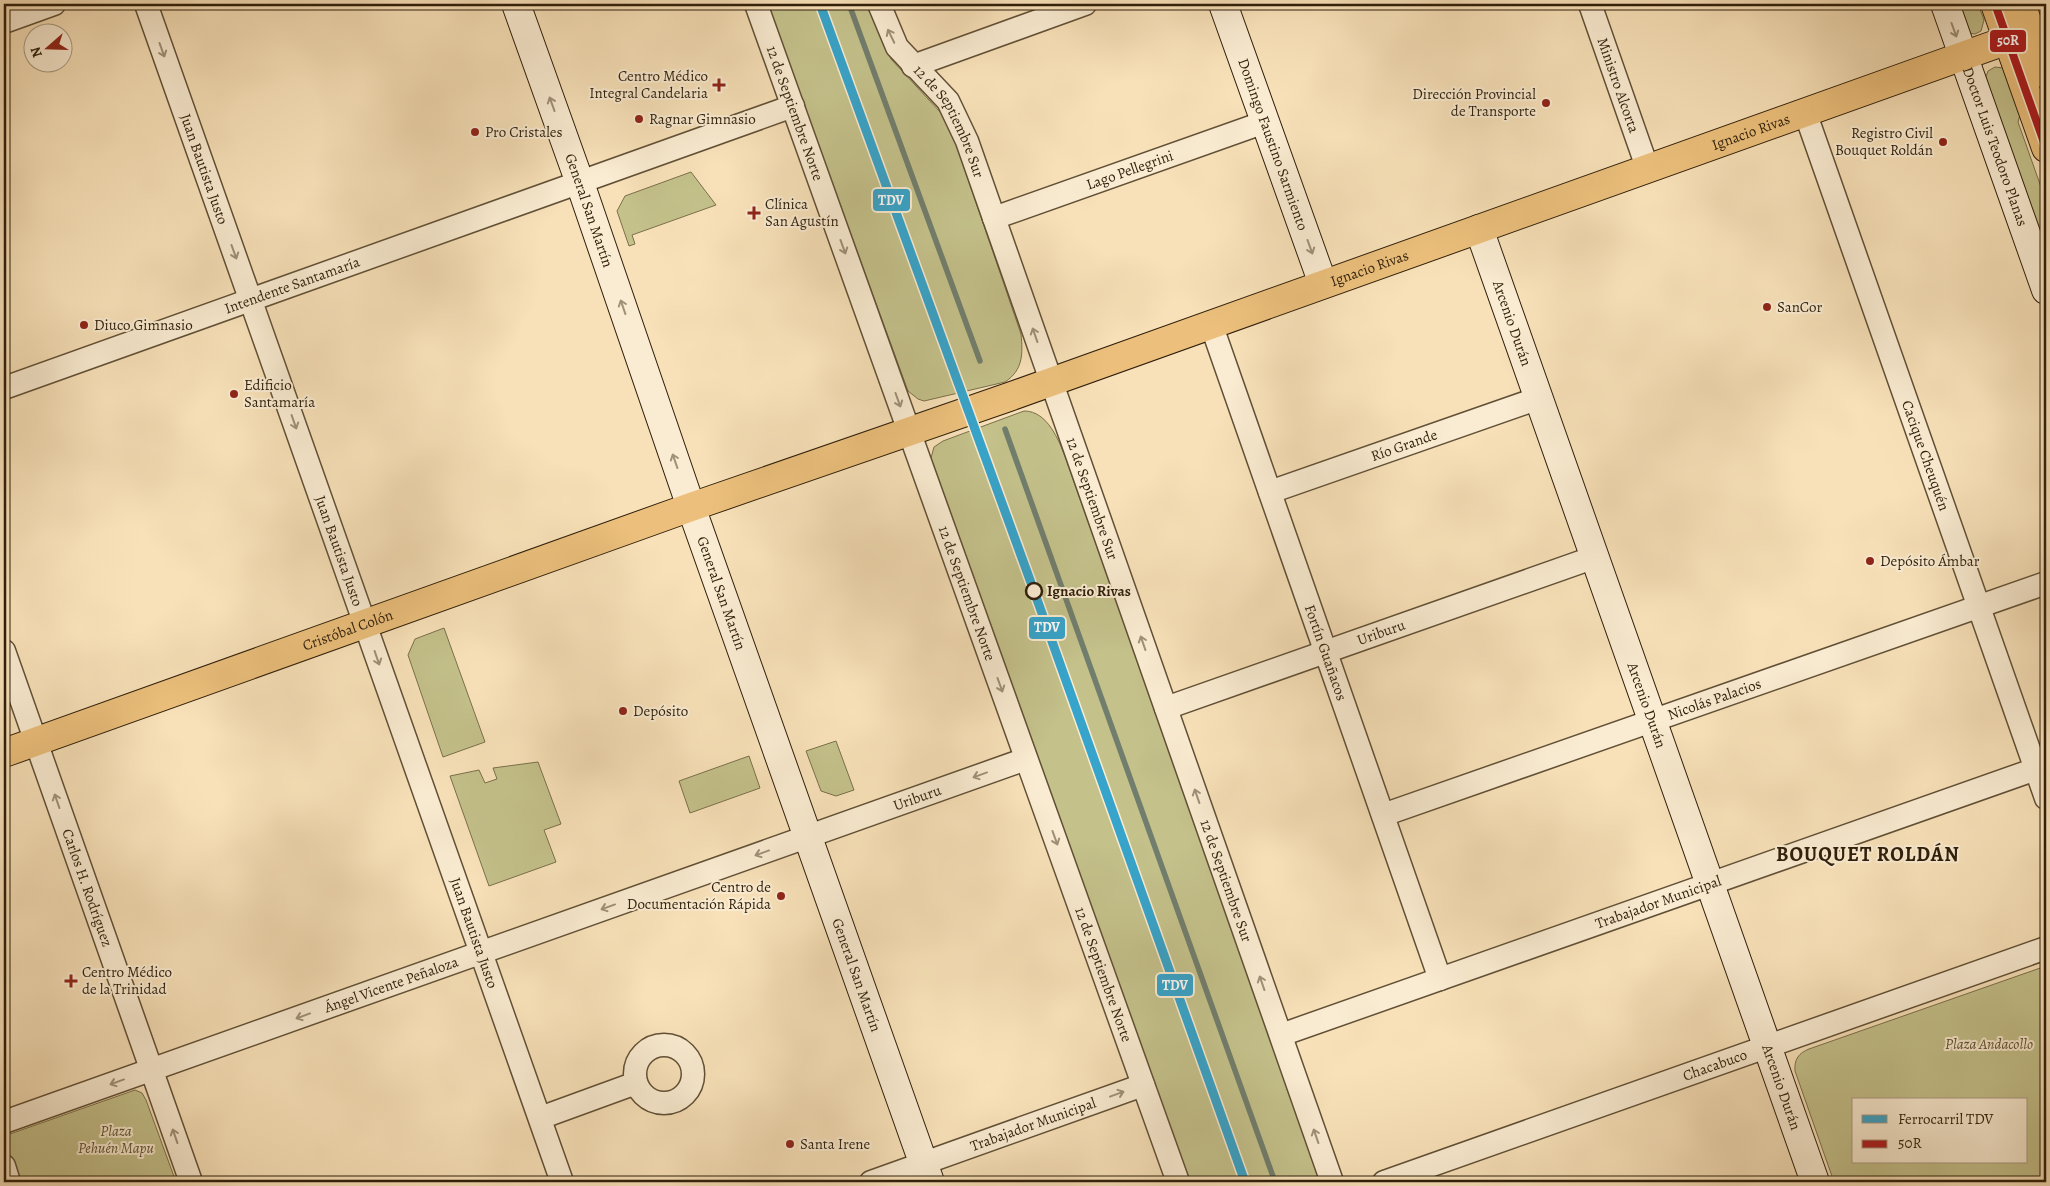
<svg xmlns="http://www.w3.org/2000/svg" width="2050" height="1186" viewBox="0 0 2050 1186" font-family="Alegreya,serif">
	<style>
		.green { fill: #c4c18b; stroke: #7a704b; fill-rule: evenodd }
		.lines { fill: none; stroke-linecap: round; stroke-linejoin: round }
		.stream { stroke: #717e6d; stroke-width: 5.5 }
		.street-casing { stroke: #615036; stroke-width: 25 }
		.secondary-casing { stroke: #2f1f0b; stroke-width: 30 }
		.primary-casing { stroke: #2f1f0b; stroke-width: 30 }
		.highway-casing { stroke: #2f1f0b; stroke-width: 30 }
		.street { stroke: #faecd2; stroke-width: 22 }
		.secondary { stroke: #faecd2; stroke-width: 28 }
		.primary { stroke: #ecc07c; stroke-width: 28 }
		.highway { stroke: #ecc07c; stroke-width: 28 }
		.bus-1-casing { stroke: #faecd2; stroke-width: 11 }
		.bus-1 { stroke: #ab1c1f; stroke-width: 8 }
		.rail-1-casing { stroke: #faecd2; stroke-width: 12 }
		.rail-1 { stroke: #36a4cb; stroke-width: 9 }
		.oneway { stroke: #9f9078 }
		.poi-dot { fill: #8f2418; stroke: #faecd2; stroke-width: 2 }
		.stop-dot { fill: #faecd2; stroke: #2f1f0b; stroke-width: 2.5 }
		.labels { text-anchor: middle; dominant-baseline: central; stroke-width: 4; stroke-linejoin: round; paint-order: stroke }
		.poi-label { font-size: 15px; fill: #2f1f0b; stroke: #faecd2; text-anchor: start }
		.street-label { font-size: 15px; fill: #2f1f0b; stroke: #faecd2 }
		.stop-label { font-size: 15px; font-weight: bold; fill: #2f1f0b; stroke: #faecd2; text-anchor: start }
		.park-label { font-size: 15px; font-style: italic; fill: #5c5031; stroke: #faecd2 }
		.district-label { font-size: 20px; font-weight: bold; letter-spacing: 1px; fill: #2f1f0b; stroke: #faecd2 }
		.line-badge { stroke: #faecd2; stroke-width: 2 }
		.badge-label { font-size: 14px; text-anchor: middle; font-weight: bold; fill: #fff }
	</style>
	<rect width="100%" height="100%" fill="#f8e1b9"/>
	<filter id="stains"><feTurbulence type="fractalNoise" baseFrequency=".004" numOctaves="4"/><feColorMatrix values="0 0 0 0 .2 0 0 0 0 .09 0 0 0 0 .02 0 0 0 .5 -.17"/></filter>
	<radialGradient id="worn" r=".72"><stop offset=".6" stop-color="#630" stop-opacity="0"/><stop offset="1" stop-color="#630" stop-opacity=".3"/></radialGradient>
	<path class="green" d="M767,4H869L891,59L941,113L955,141L1021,334C1023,354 1023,370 1005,382L924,401L918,399L908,391Z
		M1954,4H1978L1984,20L1981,31L1975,34L1968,33Z
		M1995,67L2003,68L2006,71L2021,111L2018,122L2046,201V256L1985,79L1988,71Z
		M691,172L716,205L632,235L635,244L629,246L617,211L625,196Z
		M1024,411C1048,411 1059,441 1066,459L1321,1182H1190L931,458L934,447L943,441Z
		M444,628L485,742L443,757L408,655L415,639Z
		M836,741L854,790L836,796L821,791L806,751Z
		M749,756L760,788L690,813L679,781Z
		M538,762L561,824L544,830L556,862L489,886L450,776L479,770L485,783L497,779L493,768Z
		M2046,966V1175L2026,1182H1834L1795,1071C1794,1059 1799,1053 1809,1049ZM1854,1100H2026V1162H1854Z
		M135,1090L142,1093L146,1100L176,1182H19L6,1144V1138L10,1134Z"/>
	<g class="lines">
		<path class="stream" d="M849,4L980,361
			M1005,429L1275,1182"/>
		<defs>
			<g id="street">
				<path id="s1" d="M146,4L562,1182"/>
				<path id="s2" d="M756,4L1178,1182"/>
				<path id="s3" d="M879,4L897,47L948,101L967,141L1332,1182"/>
				<path id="s4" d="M1590,4L1647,167"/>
				<path d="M4,22L54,4"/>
				<path d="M913,66L1085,4"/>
				<path id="s5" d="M1805,112L2046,798"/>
				<path id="s6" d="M994,218L1265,122"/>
				<path id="s7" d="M1211,324L1440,979"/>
				<path id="s8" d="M4,388L793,106"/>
				<path id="s9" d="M1270,492L1539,398"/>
				<path id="s10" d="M4,651L191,1182"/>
				<path id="s11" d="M1166,708L1595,557"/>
				<path id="s12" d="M1383,815L2046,583"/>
				<path id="s13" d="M1281,1035L2036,769"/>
				<circle cx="664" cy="1074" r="29"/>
				<path d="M540,1118L636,1083"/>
				<path id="s14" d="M4,1122L1026,759"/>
				<path d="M4,1166L9,1182"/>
				<path id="s15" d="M871,1182L1143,1085"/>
				<path id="s16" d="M1384,1182L2046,948"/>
			</g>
			<g id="secondary">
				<path id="s17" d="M516,4L580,183L691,507L930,1182"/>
				<path id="s18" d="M1223,4L1323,284"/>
				<path id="s19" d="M1945,4L2046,290"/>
				<path id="s20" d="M1479,229L1815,1182"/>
			</g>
			<g id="primary">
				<path id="s21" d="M4,753L691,507L1009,397L2030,32"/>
			</g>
			<path id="highway" d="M1995,4L2046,148
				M2021,4L2046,74"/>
		</defs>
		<use href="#street" class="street-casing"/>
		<use href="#secondary" class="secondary-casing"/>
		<use href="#primary" class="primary-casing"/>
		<use href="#highway" class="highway-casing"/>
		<use href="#street" class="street"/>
		<use href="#secondary" class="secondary"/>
		<use href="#primary" class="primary"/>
		<use href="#highway" class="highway"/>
		<defs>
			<path id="bus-1" d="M1995,4L2046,148"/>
		</defs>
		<use href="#bus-1" class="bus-1-casing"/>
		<use href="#bus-1" class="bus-1"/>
		<defs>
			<path id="rail-1" d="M820,4L1034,591L1245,1182"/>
		</defs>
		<use href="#rail-1" class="rail-1-casing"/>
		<use href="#rail-1" class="rail-1"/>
	</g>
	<defs><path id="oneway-shaft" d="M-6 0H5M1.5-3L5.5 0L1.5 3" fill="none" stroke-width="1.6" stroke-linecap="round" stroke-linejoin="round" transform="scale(1.25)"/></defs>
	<g class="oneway">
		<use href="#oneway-shaft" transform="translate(1954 30) rotate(70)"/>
		<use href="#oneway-shaft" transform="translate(891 36) rotate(-116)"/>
		<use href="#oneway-shaft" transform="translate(162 50) rotate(70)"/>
		<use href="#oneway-shaft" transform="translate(552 104) rotate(-110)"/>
		<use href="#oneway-shaft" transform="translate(843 247) rotate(70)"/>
		<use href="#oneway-shaft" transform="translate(1310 247) rotate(70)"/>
		<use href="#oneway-shaft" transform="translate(234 252) rotate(70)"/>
		<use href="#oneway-shaft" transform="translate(623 307) rotate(-109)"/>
		<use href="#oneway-shaft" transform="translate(1035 335) rotate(-109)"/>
		<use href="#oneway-shaft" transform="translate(898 400) rotate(70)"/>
		<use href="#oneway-shaft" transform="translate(294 422) rotate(71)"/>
		<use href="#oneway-shaft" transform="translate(675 461) rotate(-109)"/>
		<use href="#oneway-shaft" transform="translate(1143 643) rotate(-109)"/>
		<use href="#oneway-shaft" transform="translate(377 658) rotate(71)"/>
		<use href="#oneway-shaft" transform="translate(1000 685) rotate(70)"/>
		<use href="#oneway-shaft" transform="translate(980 775) rotate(160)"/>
		<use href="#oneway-shaft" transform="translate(1197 796) rotate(-109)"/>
		<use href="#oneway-shaft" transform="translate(57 801) rotate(-109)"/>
		<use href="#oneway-shaft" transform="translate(1055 838) rotate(70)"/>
		<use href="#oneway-shaft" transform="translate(762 853) rotate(160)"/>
		<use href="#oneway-shaft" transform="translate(608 907) rotate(160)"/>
		<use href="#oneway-shaft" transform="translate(1262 983) rotate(-109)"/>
		<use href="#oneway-shaft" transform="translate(303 1016) rotate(160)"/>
		<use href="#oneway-shaft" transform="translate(117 1082) rotate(160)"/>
		<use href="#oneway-shaft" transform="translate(1117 1094) rotate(-20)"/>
		<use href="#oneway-shaft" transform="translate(175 1136) rotate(-109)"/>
		<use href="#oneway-shaft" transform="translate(1316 1136) rotate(-109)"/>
	</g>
	<g class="poi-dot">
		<path d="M716.5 77.5h5v5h5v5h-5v5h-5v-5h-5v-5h5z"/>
		<circle cx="1546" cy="103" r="5"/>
		<circle cx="639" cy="119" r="5"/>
		<circle cx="475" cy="132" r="5"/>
		<circle cx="1943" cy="142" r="5"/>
		<path d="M751.5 205.5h5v5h5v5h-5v5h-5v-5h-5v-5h5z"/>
		<circle cx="1767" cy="307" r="5"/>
		<circle cx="84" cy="325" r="5"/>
		<circle cx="234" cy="394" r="5"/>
		<circle cx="1870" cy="561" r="5"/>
		<circle cx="623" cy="711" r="5"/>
		<circle cx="781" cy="896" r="5"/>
		<path d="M68.5 973.5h5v5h5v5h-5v5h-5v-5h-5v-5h5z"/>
		<circle cx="790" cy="1144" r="5"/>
	</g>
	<circle class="stop-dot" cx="1034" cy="591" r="8"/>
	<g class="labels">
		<g class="poi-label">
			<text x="708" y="76" text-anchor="end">Centro Médico<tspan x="708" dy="17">Integral Candelaria</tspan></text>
			<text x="1536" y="94" text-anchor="end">Dirección Provincial<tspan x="1536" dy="17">de Transporte</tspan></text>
			<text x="649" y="119">Ragnar Gimnasio</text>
			<text x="485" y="132">Pro Cristales</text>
			<text x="1933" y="133" text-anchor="end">Registro Civil<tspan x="1933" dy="17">Bouquet Roldán</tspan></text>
			<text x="765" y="204">Clínica<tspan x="765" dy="17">San Agustín</tspan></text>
			<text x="1777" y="307">SanCor</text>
			<text x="94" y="325">Diuco Gimnasio</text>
			<text x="244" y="385">Edificio<tspan x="244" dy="17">Santamaría</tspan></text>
			<text x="1880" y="561">Depósito Ámbar</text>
			<text x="633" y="711">Depósito</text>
			<text x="771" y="887" text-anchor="end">Centro de<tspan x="771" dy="17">Documentación Rápida</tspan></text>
			<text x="82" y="972">Centro Médico<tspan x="82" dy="17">de la Trinidad</tspan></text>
			<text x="800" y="1144">Santa Irene</text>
		</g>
		<g class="street-label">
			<text stroke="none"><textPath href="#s4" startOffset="86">Ministro Alcorta</textPath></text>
			<text stroke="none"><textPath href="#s2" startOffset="116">12 de Septiembre Norte</textPath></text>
			<text stroke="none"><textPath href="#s3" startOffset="139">12 de Septiembre Sur</textPath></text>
			<text stroke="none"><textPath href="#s21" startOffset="1854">Ignacio Rivas</textPath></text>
			<text stroke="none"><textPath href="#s18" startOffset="149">Domingo Faustino Sarmiento</textPath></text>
			<text stroke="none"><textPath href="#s19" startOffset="151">Doctor Luis Teodoro Planas</textPath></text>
			<text stroke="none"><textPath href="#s1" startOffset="175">Juan Bautista Justo</textPath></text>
			<text stroke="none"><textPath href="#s6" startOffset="144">Lago Pellegrini</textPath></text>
			<text stroke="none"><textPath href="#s17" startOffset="219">General San Martín</textPath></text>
			<text stroke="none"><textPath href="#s21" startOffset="1449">Ignacio Rivas</textPath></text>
			<text stroke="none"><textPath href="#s8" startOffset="306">Intendente Santamaría</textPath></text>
			<text stroke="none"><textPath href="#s20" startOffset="100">Arcenio Durán</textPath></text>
			<text stroke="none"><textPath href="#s9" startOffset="142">Río Grande</textPath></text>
			<text stroke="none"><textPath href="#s5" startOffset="364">Cacique Cheuquén</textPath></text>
			<text stroke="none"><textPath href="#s3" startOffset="544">12 de Septiembre Sur</textPath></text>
			<text stroke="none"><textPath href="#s1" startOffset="580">Juan Bautista Justo</textPath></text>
			<text stroke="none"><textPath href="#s17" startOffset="624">General San Martín</textPath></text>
			<text stroke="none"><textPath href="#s2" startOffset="626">12 de Septiembre Norte</textPath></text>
			<text stroke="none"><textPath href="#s21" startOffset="365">Cristóbal Colón</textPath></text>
			<text stroke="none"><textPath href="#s11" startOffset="228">Uriburu</textPath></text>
			<text stroke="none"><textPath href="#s7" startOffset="348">Fortín Guañacos</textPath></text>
			<text stroke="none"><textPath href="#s12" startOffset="351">Nicolás Palacios</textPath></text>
			<text stroke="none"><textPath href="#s20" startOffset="505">Arcenio Durán</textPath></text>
			<text stroke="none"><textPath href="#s14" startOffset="969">Uriburu</textPath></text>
			<text stroke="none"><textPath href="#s3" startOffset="949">12 de Septiembre Sur</textPath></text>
			<text stroke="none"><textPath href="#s10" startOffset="251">Carlos H. Rodríguez</textPath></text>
			<text stroke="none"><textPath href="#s13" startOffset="400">Trabajador Municipal</textPath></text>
			<text stroke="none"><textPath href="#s1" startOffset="985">Juan Bautista Justo</textPath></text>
			<text stroke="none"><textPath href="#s2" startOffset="1031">12 de Septiembre Norte</textPath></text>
			<text stroke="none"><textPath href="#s17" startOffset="1029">General San Martín</textPath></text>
			<text stroke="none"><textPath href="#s14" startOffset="411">Ángel Vicente Peñaloza</textPath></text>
			<text stroke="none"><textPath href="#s16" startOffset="351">Chacabuco</textPath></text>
			<text stroke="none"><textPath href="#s20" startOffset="910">Arcenio Durán</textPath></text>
			<text stroke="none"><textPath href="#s15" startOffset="172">Trabajador Municipal</textPath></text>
		</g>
		<g class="stop-label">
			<text x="1047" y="591">Ignacio Rivas</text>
		</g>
		<g class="park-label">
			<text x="1989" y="1044">Plaza Andacollo</text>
			<text x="116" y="1131">Plaza<tspan x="116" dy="17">Pehuén Mapu</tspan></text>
		</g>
		<g class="district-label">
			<text x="1868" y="854">BOUQUET ROLDÁN</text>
		</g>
	</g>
	<g class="line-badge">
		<rect x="1989" y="29" width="38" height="24" rx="5" fill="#ab1c1f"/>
		<rect x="872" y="188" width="39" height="24" rx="5" fill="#36a4cb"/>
		<rect x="1028" y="616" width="38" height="24" rx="5" fill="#36a4cb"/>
		<rect x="1156" y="973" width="38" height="24" rx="5" fill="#36a4cb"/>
	</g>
	<g class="badge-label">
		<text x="2008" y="45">50R</text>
		<text x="891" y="205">TDV</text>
		<text x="1047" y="632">TDV</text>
		<text x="1175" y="990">TDV</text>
	</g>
	<rect width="2050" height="1186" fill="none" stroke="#f8e1b9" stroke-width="20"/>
	<rect x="5" y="5" width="2040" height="1176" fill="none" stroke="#2f1f0b" stroke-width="2.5"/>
	<rect x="10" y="10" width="2030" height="1166" fill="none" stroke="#2f1f0b"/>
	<rect x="1852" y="1098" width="175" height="65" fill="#faecd2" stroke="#a99a82"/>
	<rect x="1862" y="1115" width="25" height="8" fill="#36a4cb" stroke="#a99a82"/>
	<text x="1898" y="1124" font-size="15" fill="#2f1f0b">Ferrocarril TDV</text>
	<rect x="1862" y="1140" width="25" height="8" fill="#ab1c1f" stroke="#a99a82"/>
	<text x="1898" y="1148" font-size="15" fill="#2f1f0b">50R</text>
	<g transform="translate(48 48) rotate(250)"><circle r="24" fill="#faecd2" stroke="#a99a82"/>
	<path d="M0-4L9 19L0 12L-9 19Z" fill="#8f2418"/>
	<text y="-8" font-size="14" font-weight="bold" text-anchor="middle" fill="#2f1f0b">N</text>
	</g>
	<rect width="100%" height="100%" filter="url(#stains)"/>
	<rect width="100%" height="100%" fill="url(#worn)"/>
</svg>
